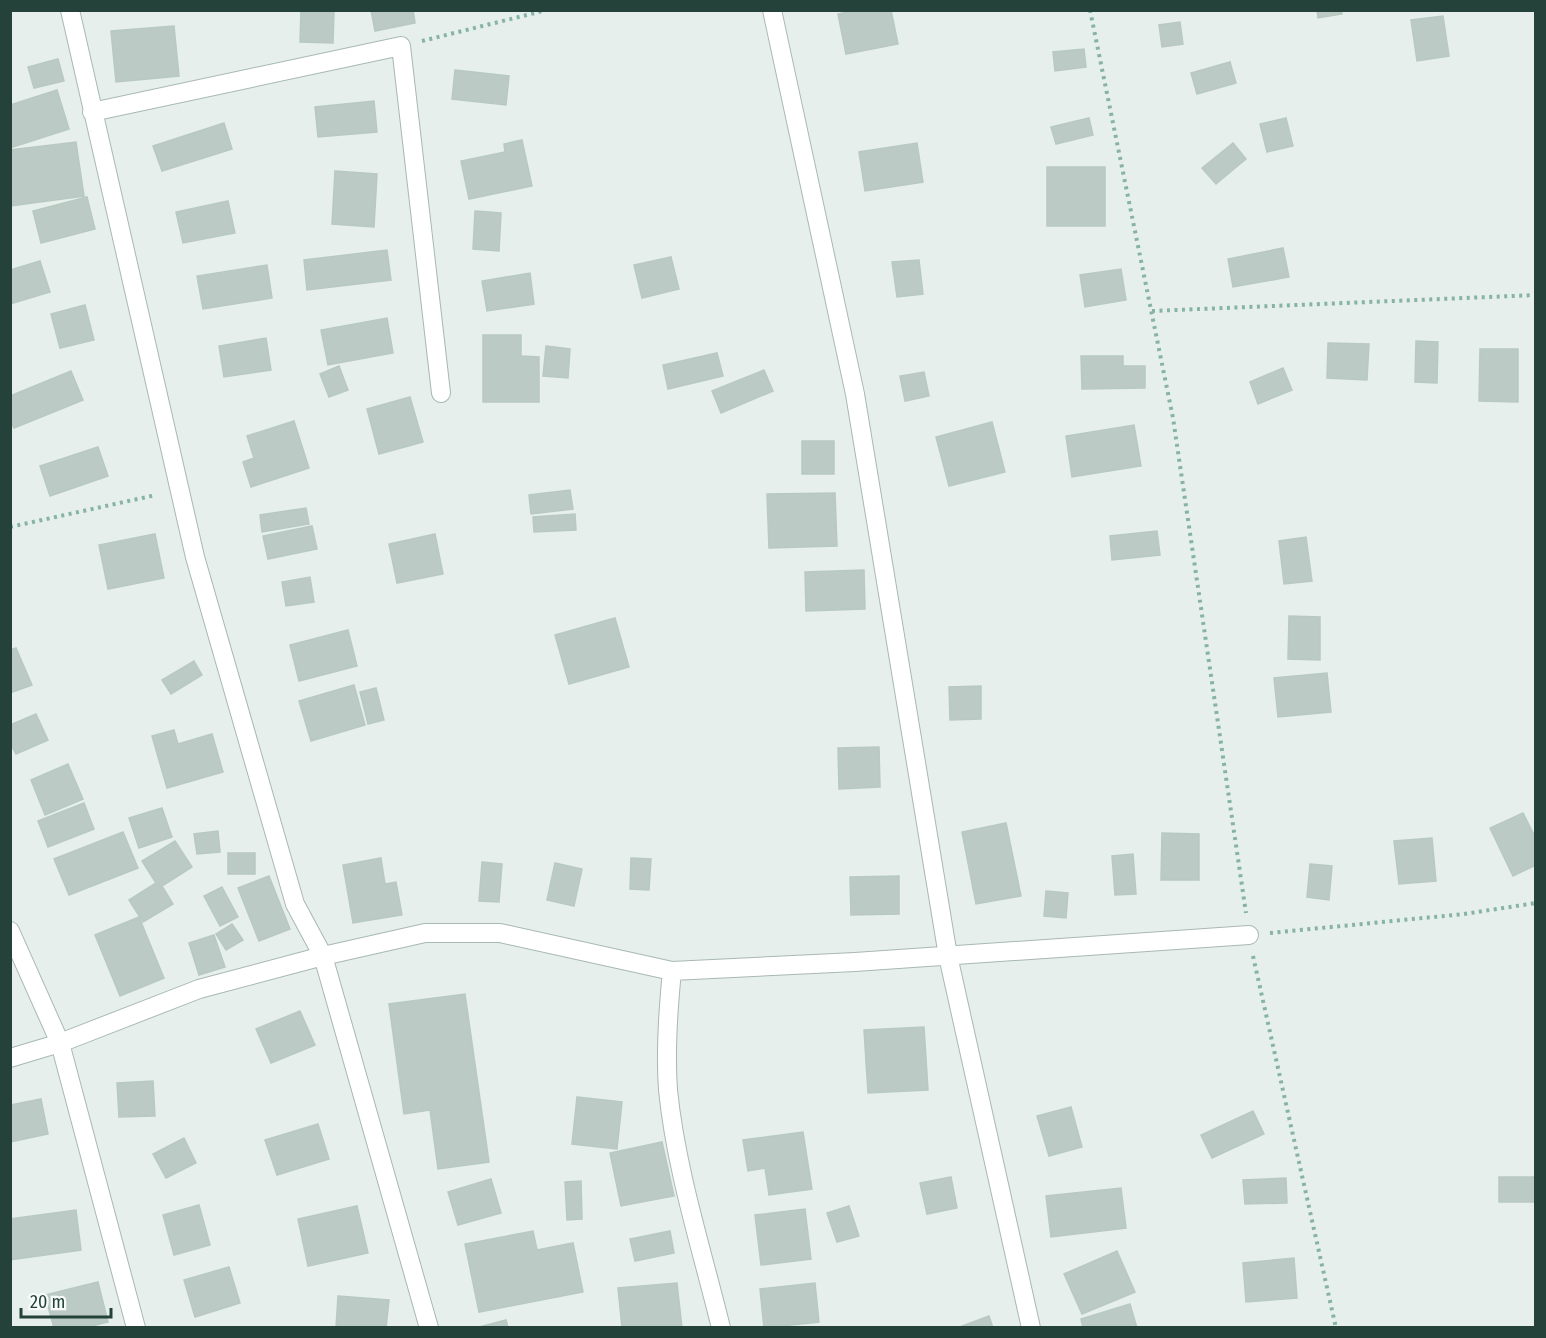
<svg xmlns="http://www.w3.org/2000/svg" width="1546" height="1338" viewBox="0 0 1546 1338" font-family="'Fira Sans Condensed',sans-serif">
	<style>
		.building { fill: #bbcac4; stroke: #b8c9c2; stroke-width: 1.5 }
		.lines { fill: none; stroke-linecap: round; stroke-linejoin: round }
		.street-casing { stroke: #a8b8b2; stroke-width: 20 }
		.path { stroke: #86b3a5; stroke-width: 4; stroke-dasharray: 3 4.5; stroke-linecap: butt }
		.street { stroke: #fff; stroke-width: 18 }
	</style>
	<rect width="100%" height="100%" fill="#e6efeb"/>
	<path class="building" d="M371,10H413L415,23L375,31Z
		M857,10H891L898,44L846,54L838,14Z
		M1317,10H1341L1342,14L1318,18Z
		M301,11H334L333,43L300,42Z
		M1443,16L1449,56L1417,61L1411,20Z
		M1180,22L1183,44L1162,47L1159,25Z
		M174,26L179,76L116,82L111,31Z
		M1084,49L1086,67L1055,71L1053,52Z
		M58,59L64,81L34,88L28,67Z
		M1230,62L1236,83L1197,94L1191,73Z
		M455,70L509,76L506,105L452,99Z
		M57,90L69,129L10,148V105Z
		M374,101L377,132L318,137L315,107Z
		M1089,118L1093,135L1056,144L1051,127Z
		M1286,118L1293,146L1267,152L1260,124Z
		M224,123L232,149L162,171L153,146Z
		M522,140L532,186L469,199L461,161L505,152L504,144Z
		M76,142L84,196L11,206L10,150Z
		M917,143L923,182L865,191L859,152Z
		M1233,143L1246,159L1216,184L1202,168Z
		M1047,167H1105V226H1047Z
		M335,171L377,174L374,227L332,224Z
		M87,197L95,229L41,243L33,211Z
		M228,201L235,233L183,243L176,212Z
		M475,211L501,213L499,251L473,249Z
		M1283,248L1289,277L1233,287L1228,259Z
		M387,250L391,280L307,290L304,260Z
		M671,257L679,289L642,298L634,265Z
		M919,260L923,294L897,297L892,262Z
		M40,261L50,292L10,304V270Z
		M267,265L272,298L203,309L197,276Z
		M1121,269L1126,300L1085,307L1080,275Z
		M530,273L534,304L487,311L482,281Z
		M85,305L94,340L60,348L51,314Z
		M387,318L393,353L328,365L321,330Z
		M483,335H521V356L539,357V402H483Z
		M266,338L271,370L224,377L219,346Z
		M1416,341L1438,342L1437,383L1415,382Z
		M1328,343L1369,344L1367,380L1327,378Z
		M546,346L570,349L568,378L543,376Z
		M1480,349H1518V402L1479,401Z
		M717,353L723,376L668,389L663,365Z
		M1081,356H1123V366H1145V388L1082,389Z
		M339,366L348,390L329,397L320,374Z
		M1283,368L1292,390L1258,404L1250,382Z
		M764,370L773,391L721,413L712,391Z
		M71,371L83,400L14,428L10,420V396Z
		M924,372L929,396L905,401L900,376Z
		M410,397L423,442L379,454L367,409Z
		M294,421L309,468L251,487L243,462L254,458L247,436Z
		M992,422L1005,472L949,486L936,437Z
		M1134,425L1141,466L1072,477L1066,436Z
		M802,441H834V474H802Z
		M98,447L108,476L50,496L40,466Z
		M570,490L573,509L531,514L529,495Z
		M835,493L837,546L769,548L767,494Z
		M306,508L309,524L262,532L260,515Z
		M575,514L576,530L534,532L533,517Z
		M312,526L317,549L268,559L263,536Z
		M1157,531L1160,555L1112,560L1110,536Z
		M155,534L164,578L108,589L99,545Z
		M435,534L443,574L397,583L389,544Z
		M1306,537L1312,581L1284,584L1279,541Z
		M864,570L865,609L806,611L805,572Z
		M310,577L314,602L286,606L282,582Z
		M1289,616L1320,617V660L1288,659Z
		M615,618L629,667L569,684L555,635Z
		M348,630L357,666L299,681L290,645Z
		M16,648L32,685L10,693V650Z
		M194,661L202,675L171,694L162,680Z
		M1327,673L1331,712L1278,717L1274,678Z
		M354,685L365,725L311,741L299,701Z
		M981,686V719L950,720L949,687Z
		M376,688L384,720L368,724L360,692Z
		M36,714L48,740L16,754L10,743V725Z
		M174,730L178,744L212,734L223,772L167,788L152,736Z
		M879,747L880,787L839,789L838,748Z
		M68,764L83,799L45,815L31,780Z
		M84,803L94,829L48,847L38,821Z
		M162,808L172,837L139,848L129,818Z
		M1523,813L1536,839V865L1513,876L1490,828Z
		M1006,823L1021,896L976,904L962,832Z
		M218,831L220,852L197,854L194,834Z
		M123,832L138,868L69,895L54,859Z
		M1162,833L1199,834V880H1161Z
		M1432,838L1436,881L1399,884L1394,841Z
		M175,841L192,867L162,886L173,904L143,922L129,900L156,883L142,861Z
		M228,853H255V874H228Z
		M1133,854L1136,894L1115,895L1112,856Z
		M381,858L385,884L396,882L402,915L353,923L343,865Z
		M631,858L651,859L649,890L630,889Z
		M482,862L502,864L499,902L479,901Z
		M555,863L582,869L574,906L547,900Z
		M1310,864L1332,866L1329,900L1307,897Z
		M269,876L290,929L259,941L238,888Z
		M899,876V914L851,915L850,877Z
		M222,887L238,917L220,926L204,896Z
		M1046,891L1068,893L1066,918L1044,916Z
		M139,917L164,978L120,996L95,935Z
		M232,924L243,940L226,950L216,934Z
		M214,935L225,967L199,975L189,943Z
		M465,994L489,1162L438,1169L430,1110L404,1114L389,1004Z
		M300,1011L315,1045L271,1063L256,1029Z
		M924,1027L928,1090L868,1093L864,1030Z
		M153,1081L155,1116L119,1117L117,1083Z
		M577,1097L622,1102L617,1149L572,1144Z
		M41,1099L48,1134L10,1142V1105Z
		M1071,1107L1082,1147L1049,1156L1037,1116Z
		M1253,1111L1264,1134L1212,1158L1201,1135Z
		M318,1124L329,1159L277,1175L265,1140Z
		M803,1132L812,1189L769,1195L765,1168L748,1171L743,1140Z
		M184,1138L196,1163L166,1178L153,1154Z
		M662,1142L674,1196L621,1206L610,1153Z
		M951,1177L957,1208L927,1214L920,1183Z
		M1499,1177H1536V1202H1499Z
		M1286,1178L1287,1203L1245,1204L1243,1180Z
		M491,1179L501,1213L458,1225L448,1192Z
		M581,1181L582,1219L567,1220L565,1182Z
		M1121,1188L1126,1228L1051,1237L1046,1196Z
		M199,1205L210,1245L174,1255L163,1215Z
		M357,1206L368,1253L308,1266L298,1219Z
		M849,1206L859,1236L837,1242L827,1213Z
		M805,1209L811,1259L761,1265L755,1215Z
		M76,1210L81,1250L10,1260V1219Z
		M533,1231L537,1250L573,1243L583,1292L479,1312L465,1244Z
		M670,1231L674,1253L635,1261L630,1239Z
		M1117,1251L1135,1292L1082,1314L1064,1274Z
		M1294,1258L1297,1298L1246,1302L1243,1263Z
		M229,1267L240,1303L195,1317L184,1280Z
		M98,1282L108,1322L84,1328H54L45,1295Z
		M677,1283L682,1328H622L618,1288Z
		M815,1283L819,1322L764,1328L760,1289Z
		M338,1296L389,1300L386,1328H336Z
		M1130,1304L1137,1328H1083L1081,1319Z
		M989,1316L993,1328H957Z
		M506,1320L508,1328H479V1327Z"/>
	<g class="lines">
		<defs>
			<path id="street" d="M70,10L195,557L295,904L323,956L429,1328
				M772,10L855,394L948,956L1031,1328
				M92,112L401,46L441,393
				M10,931L60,1043L136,1328
				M672,971C668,1011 665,1050 668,1090C676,1170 702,1250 721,1328
				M10,1058L60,1043L199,989L323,956L425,933H500L672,971L855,962L1249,935"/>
		</defs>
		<use href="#street" class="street-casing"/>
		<path class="path" d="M1090,10L1173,418L1246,913
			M422,41L547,10
			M1152,311L1536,295
			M10,527L156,495
			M1270,933L1464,914L1536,903
			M1253,956L1336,1328"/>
		<use href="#street" class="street"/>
	</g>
	<rect width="1546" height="1338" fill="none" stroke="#24423a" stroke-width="24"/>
	<path d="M21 1308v9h90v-9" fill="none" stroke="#24423a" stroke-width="3"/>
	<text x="30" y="1308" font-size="18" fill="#24423a" stroke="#f7fbf9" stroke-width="4.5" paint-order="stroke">20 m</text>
</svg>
